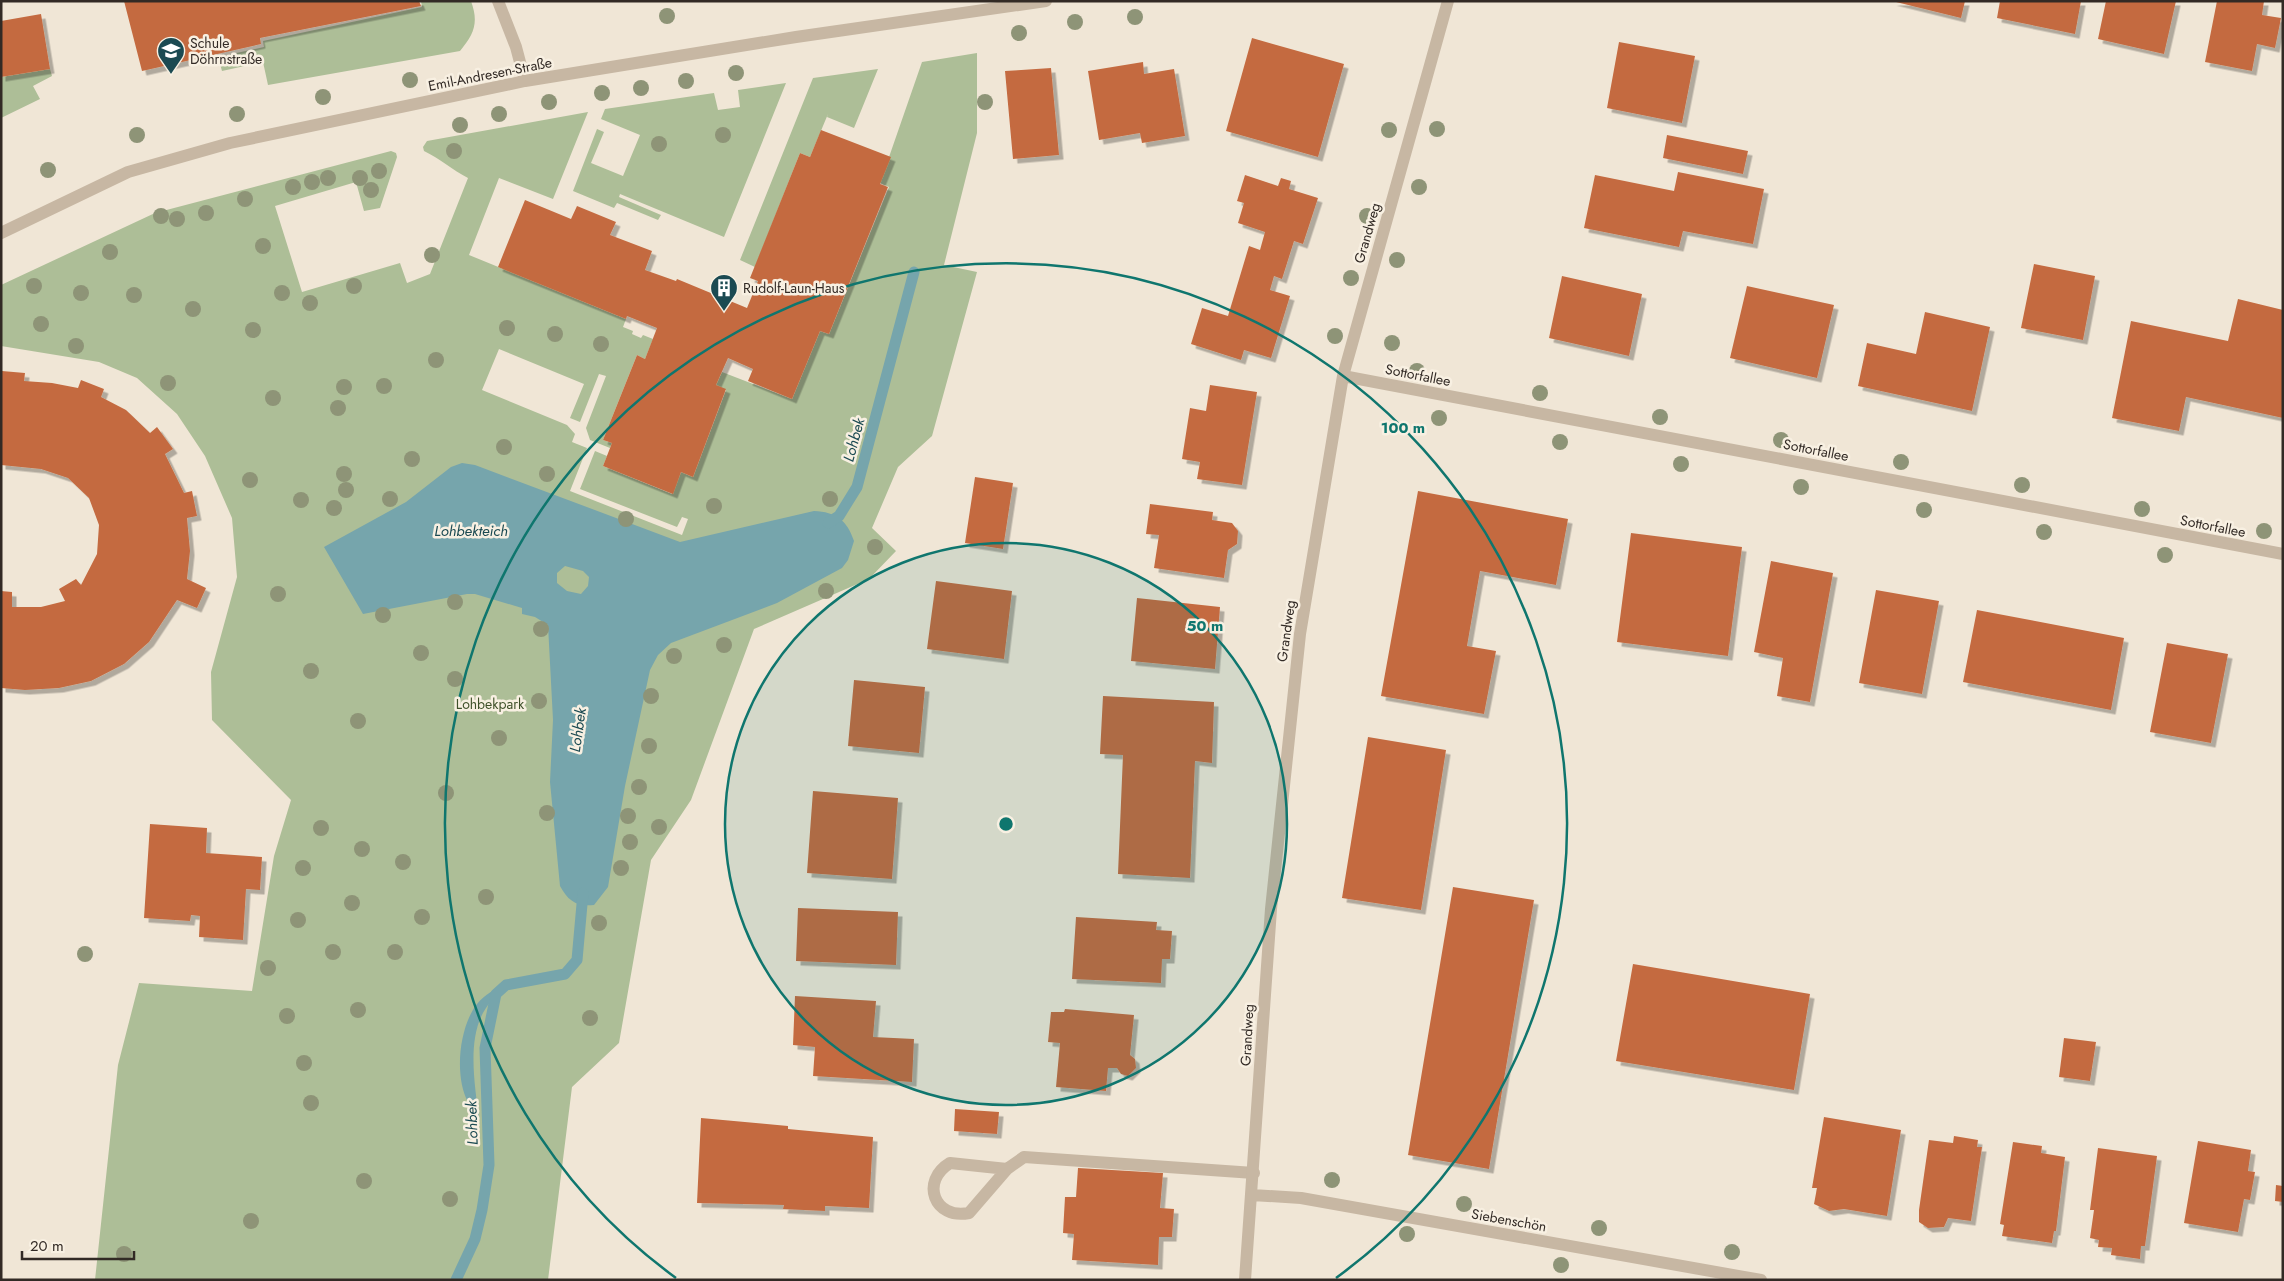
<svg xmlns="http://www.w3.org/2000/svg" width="2284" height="1281" viewBox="0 0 2284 1281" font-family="Jost,sans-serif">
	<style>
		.green { fill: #adbe97 }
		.water { fill: #76a5ac; fill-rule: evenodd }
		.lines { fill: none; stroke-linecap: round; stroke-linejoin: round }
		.stream { stroke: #76a5ac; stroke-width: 11 }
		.building { fill: #c46b40; filter: url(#shadow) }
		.service { stroke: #c7b7a3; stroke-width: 12 }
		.minor { stroke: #c7b7a3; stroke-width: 12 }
		.tree { fill: #8e9477 }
		.ring { fill: none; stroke: #0f766e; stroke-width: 2.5 }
		.labels { text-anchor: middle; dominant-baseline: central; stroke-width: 5; stroke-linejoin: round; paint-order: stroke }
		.poi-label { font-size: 14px; fill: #322a25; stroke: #f8f0e2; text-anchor: start }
		.street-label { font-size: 14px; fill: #322a25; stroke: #f8f0e2 }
		.park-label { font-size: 14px; fill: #3e5029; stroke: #f8f0e2 }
		.water-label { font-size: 15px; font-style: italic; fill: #1b4a52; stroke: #f8f0e2 }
		.centre { fill: #0f766e; stroke: #f8f0e2; stroke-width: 2.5 }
		.ring-label { font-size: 15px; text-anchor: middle; font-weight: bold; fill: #0f766e; stroke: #f8f0e2; stroke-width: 5; stroke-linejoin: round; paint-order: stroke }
	</style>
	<defs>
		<filter id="shadow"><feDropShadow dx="4.5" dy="4.5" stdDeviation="0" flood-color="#0004"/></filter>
	</defs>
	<rect width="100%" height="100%" fill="#f0e6d6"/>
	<path class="green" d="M421,1H471C479,23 474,34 460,51L268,85L263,62L222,71L218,57L264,47L263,41L422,7Z
		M977,53V133L944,265L977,272L932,436L898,467L872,528L896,551L869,579L754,629L691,800L651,860L619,1043L572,1087L548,1280H95L118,1065L139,983L252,991L274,856L291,800L212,720L211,672L237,577L232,518L205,456L177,414L137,378L99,362L1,346V285L155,213L391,151L396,153L397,157L380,208L364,211L356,182L275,206L302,292L400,263L407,283L430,274L468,178C452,170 441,159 424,151L423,147L427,141L588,112L553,199L499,178L469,255L626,319L623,327L633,331L632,334L641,338L643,335L653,339L645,359L637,355L603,440L612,443L610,448L590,440L586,428L606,376L599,374L580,422L570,418L584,384L499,349L482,390L567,425L575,434L572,442L587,448L570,491L682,535L688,519L682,517L677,527L580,489L595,451L607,456L603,466L672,494L681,472L693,477L726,390L716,385L722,372L792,399L820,331L829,334L889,187L880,183L922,62Z
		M50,69L52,76L33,86L40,99L1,118V77Z
		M878,69L854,128L827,117L828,114L810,157L800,153L755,267L740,260L813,78Z
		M786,83L724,237L620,194L619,197L661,215L658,220L617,203L614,208L573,191L597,129L604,132L591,163L623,176L640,135L601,119L605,109L714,93L718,110L740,107L738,90Z"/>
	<path class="water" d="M462,463L475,465L680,542L814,511C836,512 847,520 854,541L848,560L842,568L777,603L671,643L658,655L650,670L625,786L608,887L594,905C577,907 568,901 560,886L550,782L553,720L548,625L535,617L522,614V608L475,594H467L363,614L324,547L406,502L451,467ZM565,566L583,571L589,577L588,586L581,594L567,591L557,583V573Z
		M506,985C500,993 491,1000 486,1008C466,1037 475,1086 479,1118C476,1112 471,1107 468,1102C454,1076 459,1027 477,1004C485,994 495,989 506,985Z"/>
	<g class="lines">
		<path class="stream" d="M828,523L839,516L857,487L914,272
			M456,1280L475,1239L482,1210L489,1165L485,1048L496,994L506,985L565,974L577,960L583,893"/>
	</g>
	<path class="building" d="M124,1H419L421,6L260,38L261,44L142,71Z
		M1892,1H1965L1961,18Z
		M2000,1H2081L2075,34L1997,18Z
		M2106,1H2176L2164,54L2098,39Z
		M2217,1H2264L2262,15L2281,18L2275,48L2257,44L2252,71L2205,62Z
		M41,14L50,69L1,77V21Z
		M1252,38L1344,64L1318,157L1226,131Z
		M1619,42L1695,56L1682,123L1607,108Z
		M1143,62L1144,74L1174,69L1185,136L1142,143L1140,133L1099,140L1088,71Z
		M1051,68L1059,155L1013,159L1005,71Z
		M821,130L891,157L880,184L888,187L829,334L820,331L792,399L748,381L753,369L728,358L716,385L726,389L693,477L681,472L673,494L603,466L612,443L603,440L637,355L645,359L657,328L627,316L626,319L498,267L525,200L571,219L577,206L616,222L610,235L652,251L645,270L676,281L677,279L747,308L758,281L750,278L800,153L810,157Z
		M1667,135L1748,151L1743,174L1663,158Z
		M1678,172L1764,189L1753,244L1683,231L1679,247L1584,228L1595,175L1674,191Z
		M1245,175L1278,186L1281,178L1291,181L1289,189L1318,198L1303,244L1294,241L1282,279L1274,276L1270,290L1290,296L1271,358L1244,350L1241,360L1191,344L1202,308L1228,316L1249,246L1260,250L1265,232L1238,223L1244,203L1237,201Z
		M2034,264L2095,276L2083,340L2021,328Z
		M1562,276L1642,294L1629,356L1549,338Z
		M1747,286L1834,305L1817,378L1730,358Z
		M2238,299L2283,310V418L2186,397L2179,431L2112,418L2131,321L2228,341Z
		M1925,312L1990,327L1972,411L1858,386L1867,343L1916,354Z
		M2,371L25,373L24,381L52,383L78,388L81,380L104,389L101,397L126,410L150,433L157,427L173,449L165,454L184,493L192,491L197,516L187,518L190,551L187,579L206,588L197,608L177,600L149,642L124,664L91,681L59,688L25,690L1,688V591L12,592V607H41L65,601L59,589L76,579L81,585L97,554L99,525L89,498L68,478L41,469L1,465Z
		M1210,385L1257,392L1242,485L1197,479L1200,462L1182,459L1190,408L1206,411Z
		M975,477L1013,483L1003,549L965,543Z
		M1418,491L1568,519L1556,585L1480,571L1467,646L1496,651L1484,714L1381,696Z
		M1150,504L1213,512L1212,520L1232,523L1238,531L1237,544L1228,550L1224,578L1154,568L1159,535L1146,534Z
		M1631,533L1742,547L1728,656L1617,642Z
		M1771,561L1833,573L1810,702L1777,696L1783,658L1754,652Z
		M936,581L1012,591L1004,659L927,649Z
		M1876,590L1939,601L1922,694L1859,683Z
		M1137,598L1220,607L1215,669L1131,661Z
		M1977,610L2124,638L2111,710L1963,682Z
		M2167,643L2228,654L2211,743L2150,732Z
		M854,680L925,687L919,753L848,746Z
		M1103,696L1214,702L1212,763L1195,761L1190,878L1118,874L1123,755L1100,754Z
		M1368,737L1446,750L1421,910L1342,898Z
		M813,791L898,798L892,879L807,873Z
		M150,824L207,828L206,853L262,857L260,890L246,889L243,940L199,937L200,916L191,915L190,921L144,918Z
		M1453,887L1534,900L1489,1169L1408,1155Z
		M798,908L898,912L896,965L796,961Z
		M1076,917L1157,922L1156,930L1172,931L1170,959H1162L1161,983L1072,979Z
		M1633,964L1810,994L1794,1090L1616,1061Z
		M795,996L876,1001L873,1037L914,1039L912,1082L813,1076L815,1047L793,1045Z
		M1065,1009L1134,1015L1130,1055L1135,1059L1136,1068L1128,1076L1121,1074L1117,1068H1108L1106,1091L1056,1087L1060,1043L1048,1042L1051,1012H1064Z
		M2064,1038L2096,1042L2090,1081L2059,1077Z
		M955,1109L999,1112L997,1134L954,1131Z
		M1824,1117L1901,1130L1887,1216L1844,1209L1829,1211L1814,1204L1817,1188H1812Z
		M701,1118L788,1126V1129L873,1137L869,1208L825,1206V1211L783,1209L784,1205L697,1203Z
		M1954,1136L1978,1140L1977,1147H1982L1971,1221L1948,1218L1944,1227L1928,1228L1919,1222V1210L1929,1140L1953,1143Z
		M2198,1141L2251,1150L2248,1171L2255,1172L2250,1200L2244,1199L2238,1232L2184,1223Z
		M2013,1142L2042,1146L2041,1153L2065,1157L2056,1231H2054L2052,1243L2002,1236L2004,1225L2000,1224Z
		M2098,1148L2157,1156L2145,1246H2141L2140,1259L2111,1255L2112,1248L2098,1247L2099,1240L2090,1238L2094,1210H2090Z
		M1078,1168L1163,1173L1160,1208L1174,1209L1172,1237H1159L1158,1265L1072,1260L1074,1234L1063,1233L1065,1197H1076Z
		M2276,1185L2283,1186V1202L2275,1201Z"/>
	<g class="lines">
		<path class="service" d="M1007,1169L950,1163C920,1181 934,1220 969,1213L1007,1169L1024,1157L1254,1173"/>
		<path class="minor" d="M498,1L516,47L525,81
			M1,233L128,172L230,143L525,81L796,37L1046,1
			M1343,376L2283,554
			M1252,1195L1301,1198L1761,1280
			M1245,1280L1271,909L1300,634L1343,376L1448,1"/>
	</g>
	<g class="tree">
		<circle cx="667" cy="16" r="8"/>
		<circle cx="1135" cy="17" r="8"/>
		<circle cx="1075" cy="22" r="8"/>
		<circle cx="1019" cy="33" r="8"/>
		<circle cx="736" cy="73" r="8"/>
		<circle cx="410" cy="80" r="8"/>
		<circle cx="686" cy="81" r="8"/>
		<circle cx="641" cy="88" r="8"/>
		<circle cx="602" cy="93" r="8"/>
		<circle cx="323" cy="97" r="8"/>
		<circle cx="549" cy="102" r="8"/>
		<circle cx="985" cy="102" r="8"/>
		<circle cx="237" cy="114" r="8"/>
		<circle cx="499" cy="114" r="8"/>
		<circle cx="460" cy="125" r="8"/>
		<circle cx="1437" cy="129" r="8"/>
		<circle cx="1389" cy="130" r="8"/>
		<circle cx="137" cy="135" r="8"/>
		<circle cx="723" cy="135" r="8"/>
		<circle cx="659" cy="144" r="8"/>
		<circle cx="454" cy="151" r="8"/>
		<circle cx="48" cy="170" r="8"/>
		<circle cx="379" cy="171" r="8"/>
		<circle cx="328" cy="178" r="8"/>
		<circle cx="360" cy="178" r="8"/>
		<circle cx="312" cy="182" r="8"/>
		<circle cx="293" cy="187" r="8"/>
		<circle cx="1419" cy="187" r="8"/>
		<circle cx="371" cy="190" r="8"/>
		<circle cx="245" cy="199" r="8"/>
		<circle cx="206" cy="213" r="8"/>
		<circle cx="161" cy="216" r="8"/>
		<circle cx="1367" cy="216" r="8"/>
		<circle cx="177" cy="219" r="8"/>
		<circle cx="263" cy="246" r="8"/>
		<circle cx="110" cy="252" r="8"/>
		<circle cx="432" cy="255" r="8"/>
		<circle cx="1397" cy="260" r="8"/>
		<circle cx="1351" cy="278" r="8"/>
		<circle cx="34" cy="286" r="8"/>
		<circle cx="354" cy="286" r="8"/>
		<circle cx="81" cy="293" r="8"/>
		<circle cx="282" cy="293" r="8"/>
		<circle cx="134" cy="295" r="8"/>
		<circle cx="310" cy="303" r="8"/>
		<circle cx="193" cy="309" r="8"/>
		<circle cx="41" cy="324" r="8"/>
		<circle cx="507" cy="328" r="8"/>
		<circle cx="253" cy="330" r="8"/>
		<circle cx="555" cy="334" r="8"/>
		<circle cx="1335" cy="336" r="8"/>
		<circle cx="1392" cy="343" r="8"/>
		<circle cx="601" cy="344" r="8"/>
		<circle cx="76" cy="346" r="8"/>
		<circle cx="436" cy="360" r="8"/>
		<circle cx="1417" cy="371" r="8"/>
		<circle cx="168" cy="383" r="8"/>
		<circle cx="384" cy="386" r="8"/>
		<circle cx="344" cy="387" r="8"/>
		<circle cx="1540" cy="393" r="8"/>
		<circle cx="273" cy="398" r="8"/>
		<circle cx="338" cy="408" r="8"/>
		<circle cx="1660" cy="417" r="8"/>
		<circle cx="1439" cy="418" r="8"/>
		<circle cx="1781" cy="440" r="8"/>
		<circle cx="1560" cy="442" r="8"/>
		<circle cx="504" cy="447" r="8"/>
		<circle cx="412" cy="459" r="8"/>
		<circle cx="1901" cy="462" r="8"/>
		<circle cx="1681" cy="464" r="8"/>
		<circle cx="344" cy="474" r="8"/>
		<circle cx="547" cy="474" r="8"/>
		<circle cx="250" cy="480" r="8"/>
		<circle cx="2022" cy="485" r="8"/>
		<circle cx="1801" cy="487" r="8"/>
		<circle cx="346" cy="490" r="8"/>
		<circle cx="390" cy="499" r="8"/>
		<circle cx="830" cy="499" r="8"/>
		<circle cx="301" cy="500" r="8"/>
		<circle cx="714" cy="506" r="8"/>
		<circle cx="334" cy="508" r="8"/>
		<circle cx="2142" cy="509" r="8"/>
		<circle cx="1924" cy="510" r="8"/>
		<circle cx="626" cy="519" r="8"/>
		<circle cx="2264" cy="531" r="8"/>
		<circle cx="2044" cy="532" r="8"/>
		<circle cx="875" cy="547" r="8"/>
		<circle cx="2165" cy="555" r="8"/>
		<circle cx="826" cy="591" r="8"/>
		<circle cx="278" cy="594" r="8"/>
		<circle cx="455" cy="602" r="8"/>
		<circle cx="383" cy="615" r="8"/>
		<circle cx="541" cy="629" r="8"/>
		<circle cx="724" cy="645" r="8"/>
		<circle cx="421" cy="653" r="8"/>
		<circle cx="674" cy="656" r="8"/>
		<circle cx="311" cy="671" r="8"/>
		<circle cx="455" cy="679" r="8"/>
		<circle cx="651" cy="696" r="8"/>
		<circle cx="539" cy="701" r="8"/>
		<circle cx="358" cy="721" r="8"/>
		<circle cx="499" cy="738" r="8"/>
		<circle cx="649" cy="746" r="8"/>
		<circle cx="639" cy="787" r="8"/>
		<circle cx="446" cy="793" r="8"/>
		<circle cx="547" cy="813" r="8"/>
		<circle cx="628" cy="816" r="8"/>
		<circle cx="659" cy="827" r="8"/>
		<circle cx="321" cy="828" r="8"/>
		<circle cx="630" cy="842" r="8"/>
		<circle cx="362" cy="849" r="8"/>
		<circle cx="403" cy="862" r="8"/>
		<circle cx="303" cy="868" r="8"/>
		<circle cx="621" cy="868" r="8"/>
		<circle cx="486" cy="897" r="8"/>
		<circle cx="352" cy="903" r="8"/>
		<circle cx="422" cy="917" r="8"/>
		<circle cx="298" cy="920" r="8"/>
		<circle cx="599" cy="923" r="8"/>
		<circle cx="333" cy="952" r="8"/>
		<circle cx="395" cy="952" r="8"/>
		<circle cx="85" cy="954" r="8"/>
		<circle cx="268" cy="968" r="8"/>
		<circle cx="358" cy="1010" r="8"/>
		<circle cx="287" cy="1016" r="8"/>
		<circle cx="590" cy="1018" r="8"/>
		<circle cx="304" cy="1063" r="8"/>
		<circle cx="311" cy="1103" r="8"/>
		<circle cx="1332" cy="1180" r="8"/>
		<circle cx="364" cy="1181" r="8"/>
		<circle cx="450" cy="1199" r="8"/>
		<circle cx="1464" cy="1204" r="8"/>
		<circle cx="251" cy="1221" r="8"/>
		<circle cx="1599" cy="1228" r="8"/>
		<circle cx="1407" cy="1234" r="8"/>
		<circle cx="1732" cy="1252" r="8"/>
		<circle cx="124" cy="1254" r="8"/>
		<circle cx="1561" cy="1265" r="8"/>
	</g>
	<circle cx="1006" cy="824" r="281" fill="#0f766e" fill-opacity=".12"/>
	<g class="ring">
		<circle cx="1006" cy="824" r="281"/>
		<path d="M676 1278A561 561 0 1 1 1336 1278"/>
	</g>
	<defs>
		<symbol id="school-pin" viewBox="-11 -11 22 30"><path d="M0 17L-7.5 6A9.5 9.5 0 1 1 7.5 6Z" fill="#1b4a52" stroke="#f8f0e2"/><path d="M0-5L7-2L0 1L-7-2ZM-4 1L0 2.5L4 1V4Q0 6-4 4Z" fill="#fff"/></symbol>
		<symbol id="building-pin" viewBox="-11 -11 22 30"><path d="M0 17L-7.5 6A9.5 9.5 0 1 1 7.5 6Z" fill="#1b4a52" stroke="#f8f0e2"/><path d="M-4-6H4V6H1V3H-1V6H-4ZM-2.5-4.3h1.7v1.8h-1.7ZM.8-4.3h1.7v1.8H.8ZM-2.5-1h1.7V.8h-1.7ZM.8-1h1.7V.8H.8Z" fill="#fff"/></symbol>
	</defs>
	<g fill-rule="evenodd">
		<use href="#school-pin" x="155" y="35" width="32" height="43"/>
		<use href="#building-pin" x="708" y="272" width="32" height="43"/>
	</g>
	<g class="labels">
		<g class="poi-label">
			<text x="190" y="43">Schule<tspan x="190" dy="16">Döhrnstraße</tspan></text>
			<text x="743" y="288">Rudolf-Laun-Haus</text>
		</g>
		<g class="street-label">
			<text transform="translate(490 74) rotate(-11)">Emil-Andresen-Straße</text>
			<text transform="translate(1367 233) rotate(-74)">Grandweg</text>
			<text transform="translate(1418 375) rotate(11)">Sottorfallee</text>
			<text transform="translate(1816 450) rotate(11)">Sottorfallee</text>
			<text transform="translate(2213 526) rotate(11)">Sottorfallee</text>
			<text transform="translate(1286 631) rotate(-82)">Grandweg</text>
			<text transform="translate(1247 1035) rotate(-87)">Grandweg</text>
			<text transform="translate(1509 1220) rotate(10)">Siebenschön</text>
		</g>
		<g class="park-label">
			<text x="490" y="704">Lohbekpark</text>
		</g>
		<g class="water-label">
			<text transform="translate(854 440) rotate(-75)">Lohbek</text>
			<text x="471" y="531">Lohbekteich</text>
			<text transform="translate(578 730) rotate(-82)">Lohbek</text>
			<text transform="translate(472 1123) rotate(-92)">Lohbek</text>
		</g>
	</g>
	<circle cx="1006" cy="824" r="8" class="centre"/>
	<g class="ring-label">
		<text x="1403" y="433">100 m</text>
		<text x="1205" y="631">50 m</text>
	</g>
	<rect width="2284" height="1281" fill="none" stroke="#322a25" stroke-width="5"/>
	<path d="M22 1251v8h112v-8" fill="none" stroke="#322a25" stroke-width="2.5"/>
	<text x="30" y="1251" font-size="15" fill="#322a25" stroke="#f8f0e2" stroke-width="4" paint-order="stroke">20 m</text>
</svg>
